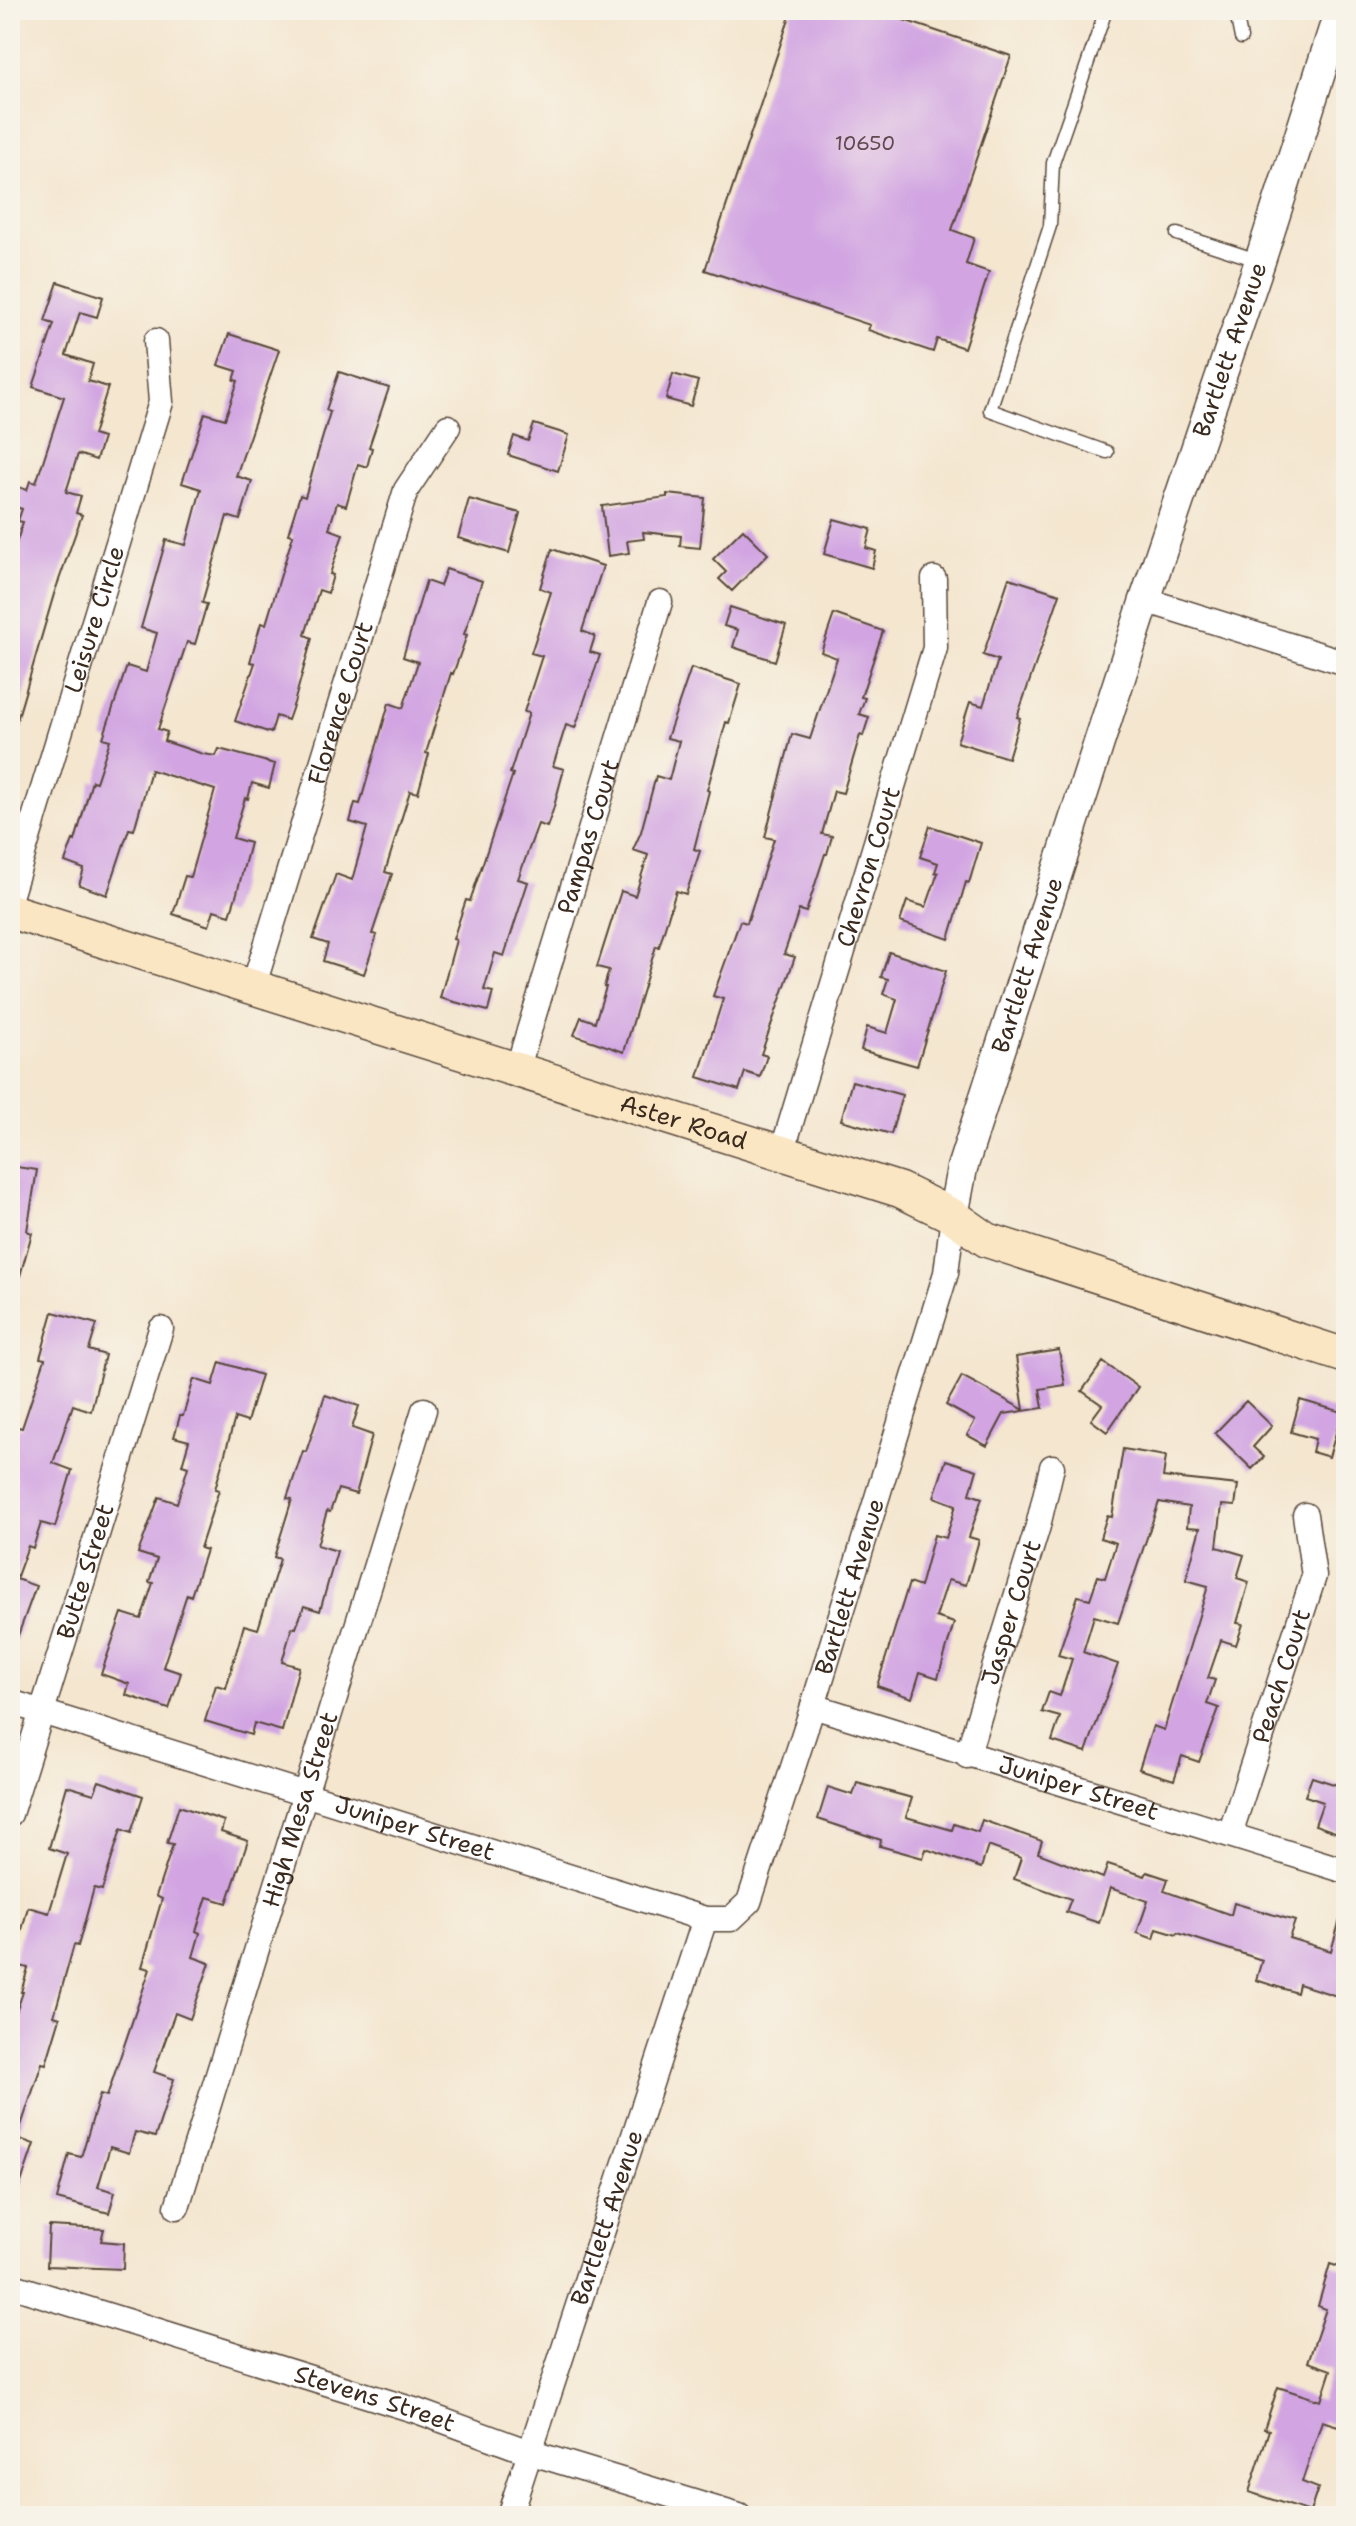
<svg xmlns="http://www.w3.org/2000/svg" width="1356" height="2526" viewBox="0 0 1356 2526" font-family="'Shantell Sans',sans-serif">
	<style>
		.building { fill: #d2a5e2 }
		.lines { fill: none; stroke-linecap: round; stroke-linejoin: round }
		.service-casing { stroke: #574639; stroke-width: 15 }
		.minor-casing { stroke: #574639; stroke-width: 27 }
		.tertiary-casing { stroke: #574639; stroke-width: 33 }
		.secondary-casing { stroke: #574639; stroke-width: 37 }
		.service { stroke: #fff; stroke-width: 12 }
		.minor { stroke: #fff; stroke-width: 24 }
		.tertiary { stroke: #fff; stroke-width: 30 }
		.secondary { stroke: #fbe6c4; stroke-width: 34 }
		.labels { text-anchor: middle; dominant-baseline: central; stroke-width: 7; stroke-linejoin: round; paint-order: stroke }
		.number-label { font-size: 20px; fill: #61494f }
		.street-label { font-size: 24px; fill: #3b2a1e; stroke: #f7f3e8 }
	</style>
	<rect width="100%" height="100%" fill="#f7f3e8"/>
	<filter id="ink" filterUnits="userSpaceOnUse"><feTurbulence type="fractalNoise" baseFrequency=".0125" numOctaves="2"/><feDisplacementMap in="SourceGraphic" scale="16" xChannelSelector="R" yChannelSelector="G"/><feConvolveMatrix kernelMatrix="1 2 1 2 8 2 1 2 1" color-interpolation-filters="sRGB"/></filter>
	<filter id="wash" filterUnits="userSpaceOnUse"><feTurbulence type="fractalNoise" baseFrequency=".006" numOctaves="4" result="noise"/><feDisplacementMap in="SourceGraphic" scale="32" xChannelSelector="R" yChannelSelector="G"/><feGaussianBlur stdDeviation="1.8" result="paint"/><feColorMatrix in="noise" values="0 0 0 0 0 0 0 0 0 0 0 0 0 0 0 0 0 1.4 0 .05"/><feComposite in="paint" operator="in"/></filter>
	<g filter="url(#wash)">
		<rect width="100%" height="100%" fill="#f4e6cf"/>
		<g id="blocks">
			<path class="building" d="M792,10H874L1011,56L952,230L974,238L966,264L989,272L964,348L937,339L933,352L868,330L870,325L705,270Z
				M58,282L103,297L97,317L80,312L66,355L93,364L88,381L108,387L93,435L103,438L96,460L78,454L66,492L81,496L76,513L82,515L54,594L15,727L10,726V563L23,522L18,521L22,509L10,505L16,486L27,490L30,481L36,483L64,397L33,387L54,324L45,321Z
				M229,334L279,350L236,476L252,481L240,520L227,516L202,603L207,604L195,644L187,642L158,729L167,732L164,741L203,754L216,756L219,749L275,764L269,788L252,783L248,799L245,798L233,838L250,843L237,893L230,915L214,910L209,926L173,914L185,876L190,877L215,790L151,770L134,830L129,829L107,895L79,885L84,869L65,862L73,840L75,841L92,781L96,782L110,740L103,738L127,666L146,672L157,633L141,628L166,540L186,545L201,489L182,483L205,413L225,419L238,381L234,380L237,371L218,365Z
				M339,372L389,388L369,447L372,448L367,467L358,464L346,506L337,503L329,529L343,534L330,574L333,575L328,593L319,590L305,635L312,638L294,703L288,720L276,716L271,733L235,721L255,663L250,662L261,623L266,624L293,535L288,534L300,495L305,497L330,412L326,410Z
				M673,374L698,381L691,406L666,399Z
				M534,424L569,435L558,471L508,455L514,436L528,441Z
				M667,494L705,498L700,548L680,546L681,536L643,532L644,539L627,541L629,553L608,556L602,506L667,497Z
				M469,499L520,513L509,553L458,538Z
				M834,519L871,529L866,548L876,551L872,568L824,554Z
				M743,529L768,554L732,591L719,579L726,572L713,559Z
				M552,549L603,566L582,631L595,636L590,652L600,655L575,728L566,725L553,766L564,769L553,810L547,827L538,824L518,879L528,882L504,956L495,953L484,990L493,992L488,1011L440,998L456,940L453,939L466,900L470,901L513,774L510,773L529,713L524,712L542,656L531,653L551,592L540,588Z
				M446,569L482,581L464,634L467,635L453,674L451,673L426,753L429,754L418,793L410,791L385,872L392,874L372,934L377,935L364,974L323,961L328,944L313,939L336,874L352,880L367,827L350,822L355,803L360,804L389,703L403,708L418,662L403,657L426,581L440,586Z
				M1009,578L1060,594L1017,717L1020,718L1008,758L957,742L970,702L983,706L998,660L983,655Z
				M730,607L786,625L775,661L733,647L738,630L724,626Z
				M834,614L883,631L861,697L865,698L859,714L869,717L863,736L860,735L843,793L834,791L822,834L832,836L827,854H825L806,912L799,910L784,954L795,957L761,1054L767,1056L760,1077L745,1072L739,1090L698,1077L723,999L713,996L740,921L747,923L774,839L765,837L792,734L810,739L837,658L821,652Z
				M691,668L741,684L729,723L726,722L707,790L709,791L694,849L700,851L686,894L676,891L659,947L656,946L624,1052L574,1035L581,1017L595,1022L606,987H604L609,970L597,967L621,891L635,896L648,855L633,850L641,832L656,776L669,780L679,741L667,738Z
				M930,826L981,843L969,883L966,882L949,939L900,922L907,901L926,907L938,873L935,872L938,863L920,857Z
				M889,952L946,971L917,1066L861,1050L867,1027L887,1033L897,999L883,994L888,979L881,977Z
				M852,1081L902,1095L891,1134L841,1120Z
				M10,1166L37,1170L27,1231L32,1233L20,1276L10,1275Z
				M53,1312L97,1324L89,1350L105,1355L91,1411L73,1405L53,1463L72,1470L55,1527L41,1523L33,1548L28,1546L16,1579L36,1586L12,1652H10V1496L16,1477L10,1475V1450L18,1427L22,1428L45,1359L40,1358Z
				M1059,1350L1065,1385L1040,1389L1043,1408L1004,1414L987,1446L967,1435L975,1421L946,1405L962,1376L1024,1410L1016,1357Z
				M220,1362L261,1375L247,1422L235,1418L215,1489L219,1490L200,1548L206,1550L191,1596L187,1594L163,1667L181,1673L169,1709L126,1695L129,1684L101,1674L122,1613L141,1619L153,1583L149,1582L157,1559L138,1553L159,1497L177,1503L188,1467L182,1465L189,1441L174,1437L180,1416H183L194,1379L213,1385Z
				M1103,1362L1138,1387L1107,1432L1091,1420L1102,1405L1082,1391Z
				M325,1395L359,1406L352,1428L372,1435L356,1494L338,1489L330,1512L327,1511L317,1545L337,1551L320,1611L304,1606L296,1628L292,1627L282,1662L299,1667L282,1731L254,1723L251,1735L205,1721L216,1685L226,1688L244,1625L258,1629L280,1559L274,1557L292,1499L287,1498L303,1451L306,1452Z
				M1300,1400L1342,1412L1329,1457L1312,1452L1315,1439L1291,1432Z
				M1246,1401L1272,1426L1253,1447L1264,1457L1252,1469L1215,1433Z
				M1123,1449L1166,1456L1163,1477L1238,1485L1235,1506L1222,1505L1217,1547L1244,1555L1237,1578L1249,1582L1237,1623L1243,1624L1236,1645L1221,1640L1208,1678L1215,1680L1207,1704L1219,1708L1199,1762L1182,1756L1174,1780L1139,1769L1153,1726L1164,1730L1208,1586L1186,1580L1200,1528L1187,1527L1189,1507L1159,1502L1118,1623L1094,1616L1083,1652L1118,1664L1086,1752L1052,1741L1060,1717L1042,1712L1049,1692L1060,1696L1072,1659L1058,1655L1078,1596L1090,1599L1098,1576L1105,1578L1116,1543L1100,1538L1107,1516L1112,1517Z
				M946,1460L977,1470L970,1494L982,1498L969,1537L979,1540L966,1585L948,1580L936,1617L954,1623L938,1678L920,1672L912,1698L877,1686L909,1583L920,1587L934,1535L946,1538L956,1505L934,1497Z
				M1312,1777L1346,1788V1836L1315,1825L1323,1802L1305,1796Z
				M99,1781L143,1796L131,1833L121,1829L102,1890L94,1888L78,1946L74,1945L54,2016L60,2018L46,2064L42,2063L17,2138L34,2144L13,2206L10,2205V2030L23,1992H21L28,1968L13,1964L28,1907L49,1913L67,1854L49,1848L67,1786L94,1794Z
				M857,1783L912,1798L906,1817L952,1830L954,1824L978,1832L982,1820L1042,1841L1038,1853L1103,1878L1108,1864L1145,1876L1147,1872L1168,1879L1164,1891L1231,1915L1234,1903L1295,1921L1289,1938L1331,1951L1341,1916H1346V1986L1343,1985L1340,1997L1299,1984L1297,1993L1256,1980L1262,1960L1178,1933L1177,1935L1157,1929L1154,1939L1137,1933L1148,1901L1110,1888L1099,1923L1066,1912L1071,1899L1014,1879L1021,1858L988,1846L981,1868L926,1849L923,1858L880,1846L881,1840L818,1819L828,1787L853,1795Z
				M179,1806L224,1821L221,1832L248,1841L227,1903L207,1897L196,1931L200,1933L193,1957L210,1963L190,2019L175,2013L154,2072L174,2079L155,2137L135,2132L129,2153L110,2147L98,2187L115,2192L109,2213L57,2199L69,2154L81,2157L100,2094L107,2096L150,1969L142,1967L162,1899L156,1896L173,1844L167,1843Z
				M49,2226L104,2229L101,2241L124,2243L123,2269L47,2266Z
				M1330,2264L1346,2269V2403L1338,2426L1322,2421L1314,2445L1302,2482L1318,2488L1310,2512L1249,2492L1269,2430L1264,2429L1278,2387L1321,2401L1331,2370L1308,2362L1326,2309L1318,2306Z"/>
		</g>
	</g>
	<g filter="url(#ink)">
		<use href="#blocks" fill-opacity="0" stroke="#574639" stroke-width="2"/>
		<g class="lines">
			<defs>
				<path id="service" d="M1106,10L1053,163L1050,226L990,410L1107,452
					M1223,10L1237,18L1241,38
					M1177,234L1260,261"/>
				<g id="minor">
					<path d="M1145,600L1346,663"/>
					<path id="s1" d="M10,897L161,402L156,341"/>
					<path id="s2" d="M253,988L406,490L448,427"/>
					<path id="s3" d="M517,1070L660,602"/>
					<path id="s4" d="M782,1152L935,648L934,579"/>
					<path id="s5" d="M10,1702L705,1919H731L749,1902L813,1706L946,1273L953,1216"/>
					<path id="s6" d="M813,1706L1346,1871"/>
					<path id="s7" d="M967,1756L1038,1526L1052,1467"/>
					<path id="s8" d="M10,1814L161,1329"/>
					<path id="s9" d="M1230,1834L1314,1576L1305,1515"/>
					<path id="s10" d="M177,2207L424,1410"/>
					<path id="s11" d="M10,2285L417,2411L529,2452L739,2516"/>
					<path id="s12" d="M509,2516L705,1919"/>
				</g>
				<g id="tertiary">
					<path id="s13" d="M953,1216L962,1168L1145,600L1260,261L1340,10"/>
				</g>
				<g id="secondary">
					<path id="s14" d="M10,911L900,1190L953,1216L987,1240L1346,1356"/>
				</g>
			</defs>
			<use href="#service" class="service-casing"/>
			<use href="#minor" class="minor-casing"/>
			<use href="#tertiary" class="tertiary-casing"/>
			<use href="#secondary" class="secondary-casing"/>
			<use href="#service" class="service"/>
			<use href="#minor" class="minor"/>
			<use href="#tertiary" class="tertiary"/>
			<use href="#secondary" class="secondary"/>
		</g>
	</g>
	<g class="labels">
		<g class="number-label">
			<text x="865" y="143">10650</text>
		</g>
		<g class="street-label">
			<text stroke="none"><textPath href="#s13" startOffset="910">Bartlett Avenue</textPath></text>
			<text stroke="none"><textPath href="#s1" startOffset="290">Leisure Circle</textPath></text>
			<text stroke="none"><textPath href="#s2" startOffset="298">Florence Court</textPath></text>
			<text stroke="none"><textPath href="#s3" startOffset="244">Pampas Court</textPath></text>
			<text stroke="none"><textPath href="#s4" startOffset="298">Chevron Court</textPath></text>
			<text stroke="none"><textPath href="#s13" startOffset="262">Bartlett Avenue</textPath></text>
			<text stroke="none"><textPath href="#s14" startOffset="706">Aster Road</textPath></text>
			<text stroke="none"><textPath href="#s8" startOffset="254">Butte Street</textPath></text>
			<text stroke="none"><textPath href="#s5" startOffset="1110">Bartlett Avenue</textPath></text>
			<text stroke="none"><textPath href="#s7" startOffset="150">Jasper Court</textPath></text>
			<text stroke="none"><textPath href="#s9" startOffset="166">Peach Court</textPath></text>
			<text stroke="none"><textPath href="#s6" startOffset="278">Juniper Street</textPath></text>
			<text stroke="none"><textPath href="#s10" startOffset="416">High Mesa Street</textPath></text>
			<text stroke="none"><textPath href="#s5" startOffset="424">Juniper Street</textPath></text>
			<text stroke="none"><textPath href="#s12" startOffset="314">Bartlett Avenue</textPath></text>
			<text stroke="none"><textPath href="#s11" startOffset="382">Stevens Street</textPath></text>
		</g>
	</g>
	<rect width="1356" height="2526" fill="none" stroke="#f7f3e8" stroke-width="40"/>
</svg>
